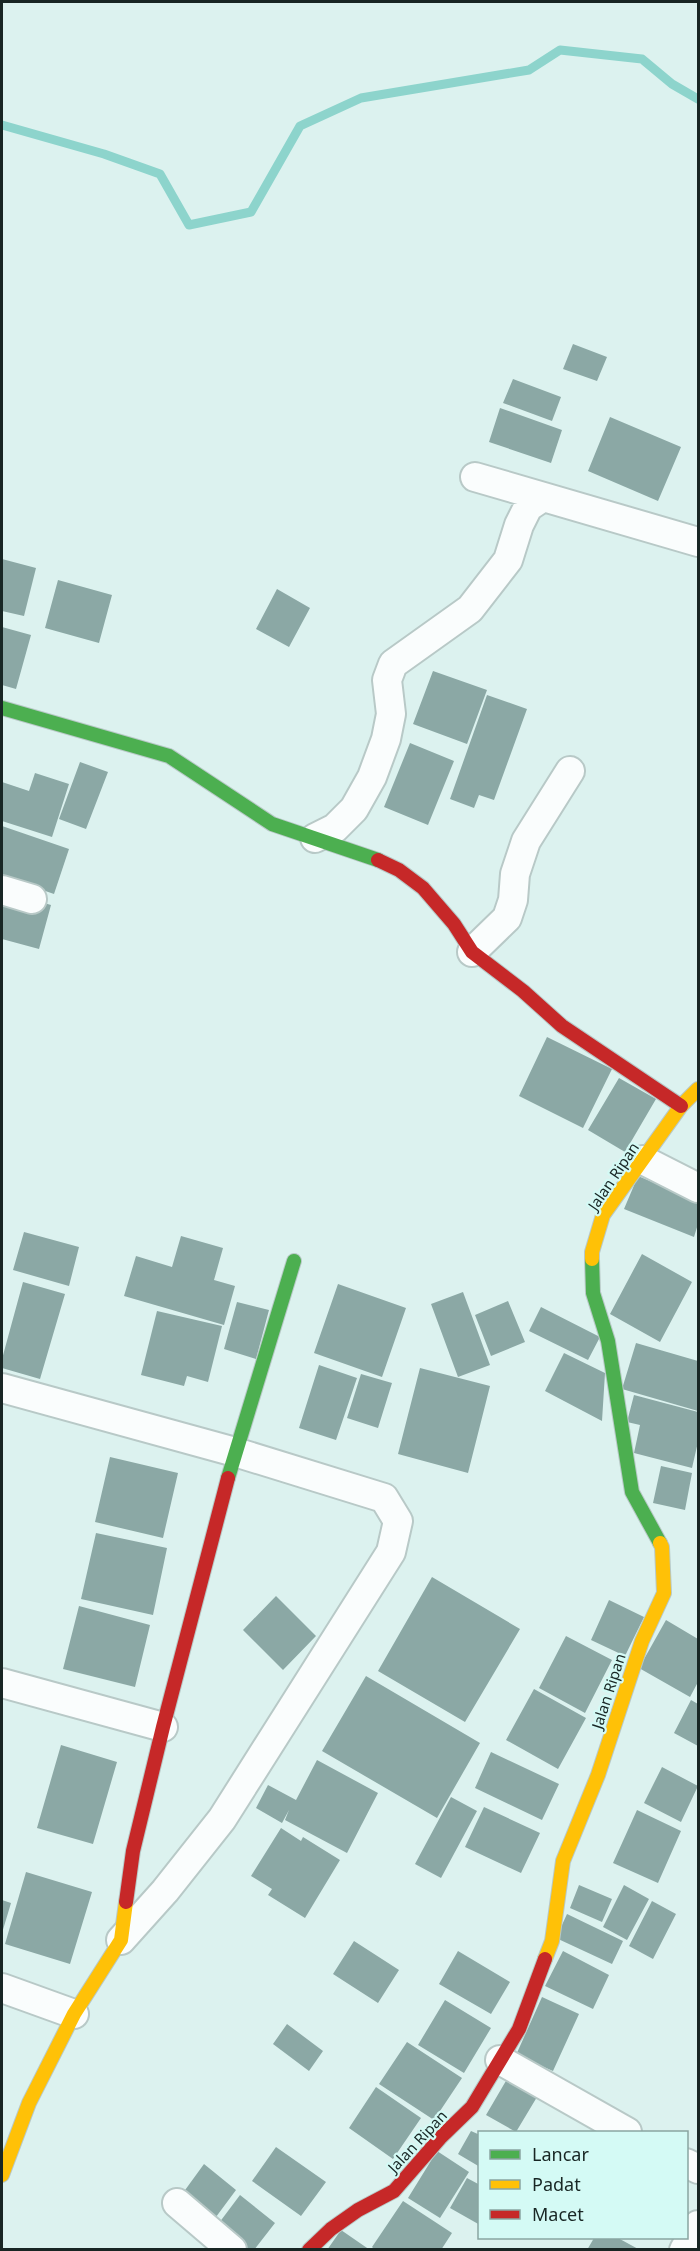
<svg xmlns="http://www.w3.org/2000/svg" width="700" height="2251" viewBox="0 0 700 2251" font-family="'Noto Sans',sans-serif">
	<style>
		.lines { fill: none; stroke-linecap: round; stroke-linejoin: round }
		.stream { stroke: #8dd4cc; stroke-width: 9 }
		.building { fill: #8ba8a5 }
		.street-casing { stroke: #b8c9c7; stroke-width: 32 }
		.fast-casing { stroke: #b8c9c7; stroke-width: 16 }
		.slow-casing { stroke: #b8c9c7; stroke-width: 16 }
		.jam-casing { stroke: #b8c9c7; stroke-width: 16 }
		.street { stroke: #fafdfd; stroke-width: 28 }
		.fast { stroke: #4caf50; stroke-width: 14 }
		.slow { stroke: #ffc107; stroke-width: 14 }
		.jam { stroke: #c62828; stroke-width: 14 }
		.labels { text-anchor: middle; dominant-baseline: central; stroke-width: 4.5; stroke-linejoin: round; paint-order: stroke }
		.street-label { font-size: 15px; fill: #182624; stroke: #d4faf5 }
	</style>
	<rect width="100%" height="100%" fill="#dcf2ef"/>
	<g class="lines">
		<path class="stream" d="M2,125L104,154L160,174L189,225L251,212L300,126L361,98L529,70L560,50L642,59L672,84L698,99"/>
	</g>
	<path class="building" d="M573,344L607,357L597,381L563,369Z
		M513,379L561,397L552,421L503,403Z
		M500,408L562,430L551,463L489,442Z
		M610,417L681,447L658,501L588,471Z
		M2,559L36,568L24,616L2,611Z
		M58,580L112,595L99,643L45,628Z
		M277,589L310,608L289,647L256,629Z
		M2,627L31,635L16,689L2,685Z
		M433,671L487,690L467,744L413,724Z
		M487,695L527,709L494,800L479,795L474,808L450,799Z
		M410,743L454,761L428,825L384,807Z
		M80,762L108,772L86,829L59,819Z
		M35,773L69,784L52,837L2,821V782L29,791Z
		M2,826L69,849L54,894L2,876Z
		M2,891L51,905L39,949L2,939Z
		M547,1037L612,1069L583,1128L519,1096Z
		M619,1078L656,1099L625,1152L588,1130Z
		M638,1176L698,1201V1224L694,1237L624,1209Z
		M24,1232L79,1247L69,1286L13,1270Z
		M181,1236L223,1248L214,1280L235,1286L224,1325L124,1296L136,1256L172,1267Z
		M642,1254L692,1282L660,1342L610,1314Z
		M23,1282L65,1294L40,1379L2,1368V1359Z
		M338,1284L406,1308L382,1377L314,1353Z
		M463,1292L490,1365L458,1377L431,1304Z
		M508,1301L525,1342L491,1356L475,1315Z
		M237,1302L269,1310L256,1359L224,1349Z
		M541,1307L600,1337L588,1360L529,1331Z
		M157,1311L222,1326L208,1382L187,1376L184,1386L141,1375Z
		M636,1343L698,1361V1411L622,1389Z
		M564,1353L605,1373L602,1421L545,1391Z
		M319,1365L357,1378L336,1440L299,1428Z
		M420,1368L490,1386L468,1473L398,1454Z
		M361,1374L392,1383L378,1428L347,1418Z
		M634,1395L698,1412V1442L692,1468L634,1453L640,1425L627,1422Z
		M110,1457L178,1473L163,1538L95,1522Z
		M661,1466L692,1473L685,1510L653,1503Z
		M96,1533L167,1548L153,1615L81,1599Z
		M432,1577L520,1629L465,1722L378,1671Z
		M276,1596L316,1636L283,1670L243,1630Z
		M609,1600L644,1617L625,1656L591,1640Z
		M79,1606L150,1625L135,1687L63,1669Z
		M666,1620L698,1639V1682L690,1697L639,1668Z
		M566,1636L612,1660L585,1713L539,1688Z
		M366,1676L480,1743L437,1818L322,1751Z
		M534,1689L586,1718L558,1769L506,1740Z
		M691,1700L698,1704V1746L674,1733Z
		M61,1745L117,1762L93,1844L37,1828Z
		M491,1752L559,1784L542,1820L475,1788Z
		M317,1760L378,1793L347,1853L285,1820L289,1810L282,1823L256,1808L268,1785L296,1800Z
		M662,1767L698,1786L681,1822L644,1803Z
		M451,1797L477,1811L441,1878L415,1864Z
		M484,1807L540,1833L521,1873L465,1847Z
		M637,1810L681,1831L658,1883L613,1863Z
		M281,1828L301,1841L303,1837L340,1860L305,1918L268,1895L272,1889L251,1876Z
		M26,1872L92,1892L70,1964L5,1944Z
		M579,1885L612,1899L602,1922L570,1908Z
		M624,1885L649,1899L627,1940L603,1927Z
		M2,1900L11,1903L2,1933Z
		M652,1901L676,1914L653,1959L629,1946Z
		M567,1914L623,1941L612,1964L556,1938Z
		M354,1941L399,1970L378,2003L333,1974Z
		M458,1951L510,1982L491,2014L439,1984Z
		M563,1951L609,1975L593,2009L545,1986Z
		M542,1997L579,2014L553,2071L516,2055Z
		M445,2000L491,2028L464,2073L418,2045Z
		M287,2024L323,2051L309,2071L273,2044Z
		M407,2042L462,2078L434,2120L379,2084Z
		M510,2074L540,2092L516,2132L486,2115Z
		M376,2087L421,2118L393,2159L349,2128Z
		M471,2131L480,2135V2167L458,2154Z
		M276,2147L326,2182L301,2216L252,2181Z
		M437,2151L469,2172L440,2218L408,2198Z
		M204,2164L236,2190L213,2221L180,2197Z
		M467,2178L480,2185V2225L450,2208Z
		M240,2195L275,2223L254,2250H245L216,2227Z
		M403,2201L452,2233L441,2250H375L372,2247Z
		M341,2230L370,2250H327Z
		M594,2238H618L640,2250H587Z"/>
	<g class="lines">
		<defs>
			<path id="street" d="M475,477L698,542
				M315,838L335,828L354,809L372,777L386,739L391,714L387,680L393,664L470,609L508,560L519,525L528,507L543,497
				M2,890L32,899
				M472,952L507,918L513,900L515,874L526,841L570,771
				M643,1160L698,1188
				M2,1388L235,1452L384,1498L398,1521L391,1552L222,1819L165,1891L121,1940
				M2,1683L163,1727
				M2,1988L74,2014
				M500,2060L627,2132
				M686,2163L698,2169
				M177,2203L232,2250
				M684,2250L698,2225"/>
			<path id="fast" d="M2,708L169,756L272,824L378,860
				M592,1259L593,1293L608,1341L632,1492L660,1543
				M228,1478L294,1261"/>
			<path id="slow" d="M592,1259V1252L603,1215L681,1106L698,1089
				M545,1959L552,1941L563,1861L598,1775L642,1641L664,1593L662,1547L660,1543
				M2,2175L29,2103L74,2014L121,1940L126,1902"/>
			<path id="jam" d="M378,860L399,870L423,888L454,924L472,952L523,991L562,1026L681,1106
				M126,1902L133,1851L163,1727L228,1478
				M309,2250L331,2229L358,2210L394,2191L441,2137L472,2107L519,2029L545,1959"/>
		</defs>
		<use href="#street" class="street-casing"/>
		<use href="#fast" class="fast-casing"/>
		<use href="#slow" class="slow-casing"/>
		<use href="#jam" class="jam-casing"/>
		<use href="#street" class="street"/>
		<use href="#fast" class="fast"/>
		<use href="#slow" class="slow"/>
		<use href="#jam" class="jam"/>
	</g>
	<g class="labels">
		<g class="street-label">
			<text transform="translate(613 1176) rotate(-56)">Jalan Ripan</text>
			<text transform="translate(608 1691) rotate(-72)">Jalan Ripan</text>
			<text transform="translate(417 2141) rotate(-47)">Jalan Ripan</text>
		</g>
	</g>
	<rect width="700" height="2251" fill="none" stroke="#182624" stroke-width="6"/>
	<rect x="478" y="2131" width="210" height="108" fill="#d4faf5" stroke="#89a5a1" stroke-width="1.5"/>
	<rect x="490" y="2150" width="30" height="9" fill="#4caf50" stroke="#89a5a1" stroke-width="1.5"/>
	<text x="532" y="2161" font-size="18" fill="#182624">Lancar</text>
	<rect x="490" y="2180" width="30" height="9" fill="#ffc107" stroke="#89a5a1" stroke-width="1.5"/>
	<text x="532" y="2191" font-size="18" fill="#182624">Padat</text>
	<rect x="490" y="2210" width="30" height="9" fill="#c62828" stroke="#89a5a1" stroke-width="1.5"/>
	<text x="532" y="2221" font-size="18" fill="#182624">Macet</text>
</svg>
